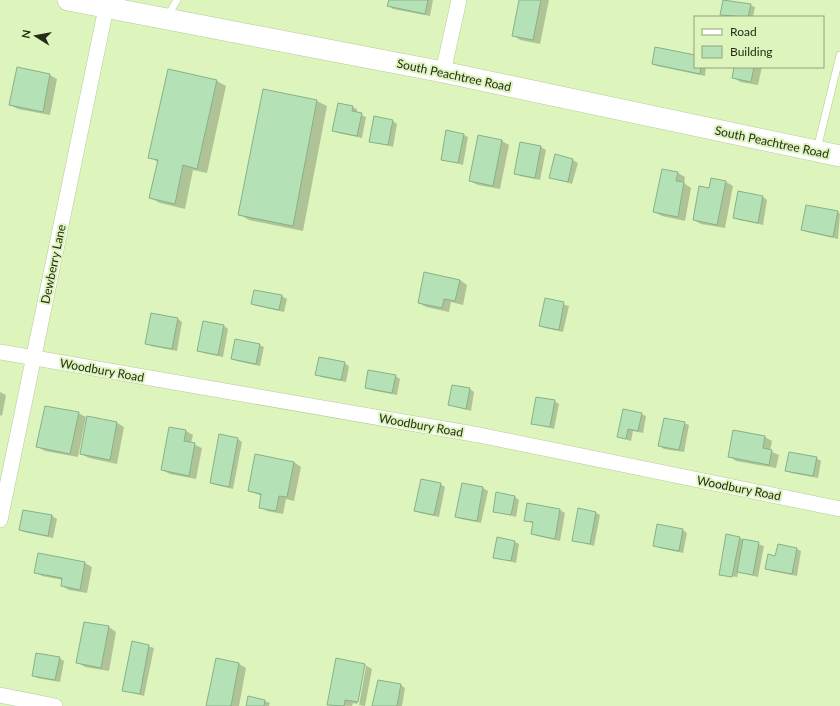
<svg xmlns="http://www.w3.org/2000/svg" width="840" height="706" viewBox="0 0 840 706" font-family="Lato,sans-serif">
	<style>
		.shadow { fill: #0003 }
		.building { fill: #b4e1b6; stroke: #86b289 }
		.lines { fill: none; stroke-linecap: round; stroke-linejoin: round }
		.lane-casing { stroke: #b5cb96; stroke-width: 8 }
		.street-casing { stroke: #b5cb96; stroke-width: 16 }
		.secondary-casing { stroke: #b5cb96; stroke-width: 22 }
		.lane { stroke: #fff; stroke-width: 7 }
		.street { stroke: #fff; stroke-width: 15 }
		.secondary { stroke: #fff; stroke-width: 21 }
		.labels { text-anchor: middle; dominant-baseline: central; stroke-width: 4; stroke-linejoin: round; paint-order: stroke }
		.street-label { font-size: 12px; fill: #242c17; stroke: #ddf4bd }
	</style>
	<rect width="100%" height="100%" fill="#ddf4bd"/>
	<path class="shadow" d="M390,0H433L430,16L393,9L389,6Z
		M520,0H549L540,44L520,40L513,35Z
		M724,0L750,5L755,7L753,17H725L721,15Z
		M695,56V67H706L705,76L657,66L653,64Z
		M735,67H762L758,85L740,82L733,77Z
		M17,69L50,75L57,79L50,115L18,109L10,105Z
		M217,81L226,86L207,173L193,170L185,209L160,203L150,198L158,162L149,157Z
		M264,90L317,101L327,106L303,231L249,220L239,214Z
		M352,107L357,109V113L366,117L362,138L338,133L334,131Z
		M393,121L397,124L393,147L370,141Z
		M464,135L468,137L463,165L442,159Z
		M502,141L509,145L500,189L478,185L470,181Z
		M521,143L541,147L546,150L540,180L520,176L515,173Z
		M573,160L578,163L572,184L550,177Z
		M678,173L685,177L684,183L691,188L685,221L662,216L654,212Z
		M726,182L733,186L725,228L701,224L694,220Z
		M763,197L767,200L763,225L739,220L734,218Z
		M838,212L840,214L838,239L807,232L802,230Z
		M460,280L467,285L463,305L451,302L449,312L426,307L419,303Z
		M255,291L282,296L287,299L284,312L257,306L253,304Z
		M545,299L569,306L563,332L545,328L540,326Z
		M178,319L182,322L177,351L151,346L146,343Z
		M224,326L228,329L223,357L203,353L198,350Z
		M259,345L264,347L260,366L237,361L232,359Z
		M344,363L349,366L346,382L321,377L317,374Z
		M395,376L400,379L397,395L371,390L366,387Z
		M470,389L474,392L471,411L449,405Z
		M0,392L6,395L2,416L0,415Z
		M554,401L559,404L554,429L532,423Z
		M78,413L86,417L78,457L45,451L38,447Z
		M641,414L646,416L643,433L633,431L631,441L618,437Z
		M88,417L117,423L124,427L117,464L89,458L81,454Z
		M684,423L689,425L684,452L664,449L660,446Z
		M186,431L193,435L191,443L202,448L196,479L170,474L162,470Z
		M765,437L772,441L770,451L779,455L776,468L736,461L729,456Z
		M238,439L242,442L233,489L216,485L211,483Z
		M816,458L821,461L818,478L791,473L786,470Z
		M294,462L301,467L294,501L286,499L283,514L267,511L260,507L262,496L249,491Z
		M440,484L445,487L439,517L420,513L415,511Z
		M463,484L483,488L488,491L481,523L461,519L456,517Z
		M515,497L519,500L516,517L494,511Z
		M528,504L560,510L565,513L560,541L537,536L532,533L534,524L525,520Z
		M23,511L52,516L57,519L53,538L24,532L20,530Z
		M596,513L600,515L594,546L573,540Z
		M683,530L687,533L683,553L659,548L654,545Z
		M740,538L764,546L758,577L738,572L737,579L724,577L737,579V577L723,575V576L720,574Z
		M515,542L519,544L516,563L494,557Z
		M797,549L801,551L797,576L771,571L766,568L776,557Z
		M38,554L85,563L92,567L87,593L69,590L62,586L63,580L42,576L35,572Z
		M85,623L109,627L116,632L109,671L85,667L77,662Z
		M133,642L154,648L144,696L123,690Z
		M59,658L64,661L60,682L37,678L33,675Z
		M217,659L239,664L246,668L239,706H207Z
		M337,660L365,665L372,669L365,706L359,705L366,666H364L357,704L353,703L352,706L328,705Z
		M401,685L405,688L402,706H373Z
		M249,698L265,701L270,703L269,706H247Z"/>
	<path class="building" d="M389,0H428L425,14L387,6Z
		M519,0H541L533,40L512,36Z
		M723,0L751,4L748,17L720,15Z
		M655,47L695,55V67H701L700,74L652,64Z
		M17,67L50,74L43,112L9,105Z
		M734,67H754L751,82L732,78Z
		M168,69L217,80L197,169L183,165L175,204L149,198L158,160L148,158Z
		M263,89L317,100L293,226L238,215Z
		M338,103L353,106L352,111L362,113L357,136L332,131Z
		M374,116L393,120L388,145L369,142Z
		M446,130L464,134L458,163L441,160Z
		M478,135L502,140L493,186L469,181Z
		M520,142L541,146L535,178L514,174Z
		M555,154L573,159L568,182L549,178Z
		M662,169L678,172L676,181L684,182L678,217L653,212Z
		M711,178L726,181L717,225L693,220L699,186L709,188Z
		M738,191L763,196L758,223L733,218Z
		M806,205L838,211L833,237L801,230Z
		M424,272L460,280L455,301L444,299L442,308L418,303Z
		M254,290L282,295L279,310L251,304Z
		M545,298L564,302L559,330L539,326Z
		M151,313L178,318L172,349L145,344Z
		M203,321L224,325L218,355L197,351Z
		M235,339L260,344L256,364L231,359Z
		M319,357L345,362L341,380L315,375Z
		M368,370L396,375L392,393L365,388Z
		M452,385L470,388L466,409L448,405Z
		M536,397L555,400L550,427L531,424Z
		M45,406L79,412L70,454L36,447Z
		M623,409L642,413L638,431L628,429L626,439L617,437Z
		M87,416L117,422L110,460L80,454Z
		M664,418L685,422L679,450L658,446Z
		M169,427L186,430L184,441L195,443L189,476L161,470Z
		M733,430L765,436L763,448L772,450L769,465L728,457Z
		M219,434L238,438L229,487L210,483Z
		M789,452L817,457L813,476L785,471Z
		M255,454L294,462L287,497L279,496L276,511L259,508L261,494L248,491Z
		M421,479L441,483L434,515L414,511Z
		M462,483L483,487L477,521L455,517Z
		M496,492L515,496L511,515L493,512Z
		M527,503L560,509L555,539L531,534L533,522L524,521Z
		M578,508L596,512L590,544L572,541Z
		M23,510L52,515L48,536L19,530Z
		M657,524L683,529L679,551L653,546Z
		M726,534L740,537L732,577L719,575Z
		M497,537L515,541L511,561L493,558Z
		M743,539L759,542L753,575L737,572Z
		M778,544L797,548L792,574L765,569L768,554L775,556Z
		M38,553L85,562L80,590L61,586L62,578L34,573Z
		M84,622L109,626L101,668L76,663Z
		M132,641L149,645L140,694L122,691Z
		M36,653L60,657L55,680L32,676Z
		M216,658L239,663L231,706H206Z
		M336,658L365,664L358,702L345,700L344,706L327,705Z
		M378,680L401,684L397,706H372Z
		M248,696L265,700L264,706H246Z"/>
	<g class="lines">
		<defs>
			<path id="lane" d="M167,17L177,0
				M817,149L840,55"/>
			<path id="street" d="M443,72L459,0
				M0,352L479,435L840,509
				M0,520L106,8
				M0,695L55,706"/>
			<path id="secondary" d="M68,0L443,72L840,156"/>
		</defs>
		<use href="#lane" class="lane-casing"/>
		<use href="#street" class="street-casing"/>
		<use href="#secondary" class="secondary-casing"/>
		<use href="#lane" class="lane"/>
		<use href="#street" class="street"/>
		<use href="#secondary" class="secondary"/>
	</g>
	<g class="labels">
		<g class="street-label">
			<text transform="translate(454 75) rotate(12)">South Peachtree Road</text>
			<text transform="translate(772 142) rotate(12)">South Peachtree Road</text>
			<text transform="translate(53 264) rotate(-78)">Dewberry Lane</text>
			<text transform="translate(102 370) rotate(10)">Woodbury Road</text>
			<text transform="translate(421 425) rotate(10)">Woodbury Road</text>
			<text transform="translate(739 488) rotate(11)">Woodbury Road</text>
		</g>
	</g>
	<rect x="694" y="16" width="130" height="52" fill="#ddf4bd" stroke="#93a47b"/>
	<rect x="702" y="29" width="20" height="6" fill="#ffffff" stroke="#93a47b"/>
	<text x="730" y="36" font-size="12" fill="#242c17">Road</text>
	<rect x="702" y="46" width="20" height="12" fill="#b4e1b6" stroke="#93a47b"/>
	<text x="730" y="56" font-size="12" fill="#242c17">Building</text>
	<g transform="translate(36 36) rotate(281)" stroke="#ddf4bd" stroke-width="3" paint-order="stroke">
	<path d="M0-3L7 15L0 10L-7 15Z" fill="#242c17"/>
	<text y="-6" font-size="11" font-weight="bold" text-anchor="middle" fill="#242c17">N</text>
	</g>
</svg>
